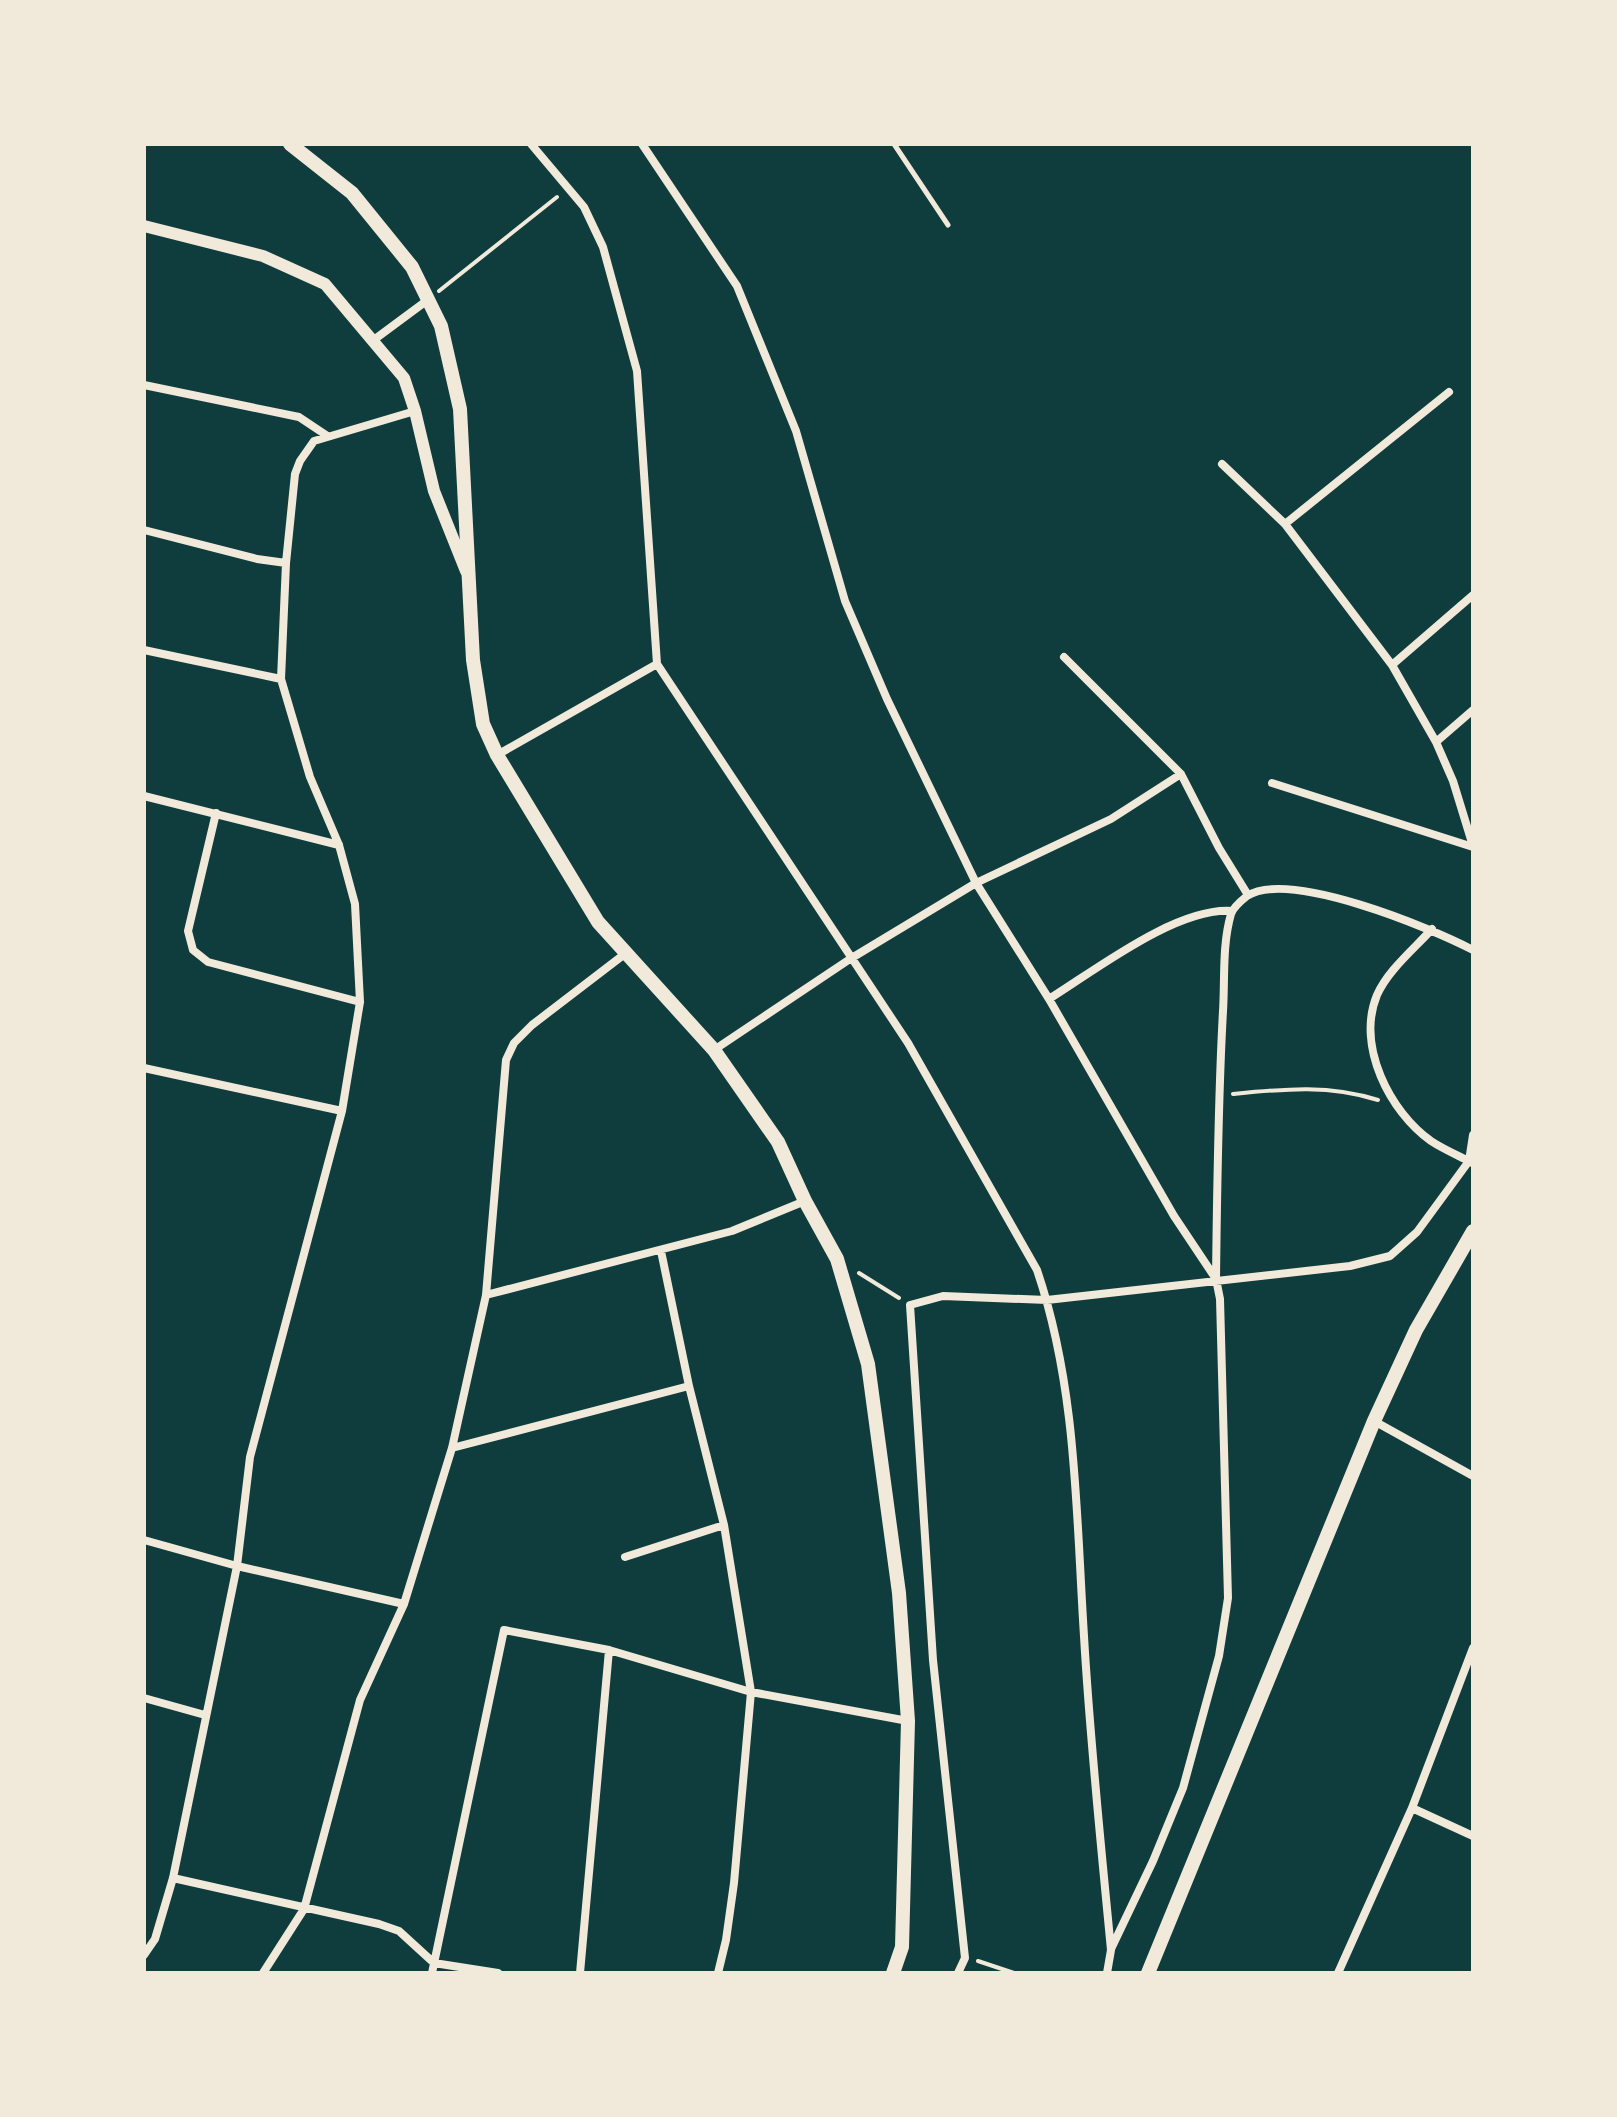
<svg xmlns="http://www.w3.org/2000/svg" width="1617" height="2117" viewBox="0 0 1617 2117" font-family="'Sofia Sans Condensed',sans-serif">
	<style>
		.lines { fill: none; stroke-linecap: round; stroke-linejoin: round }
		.path { stroke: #f1e9da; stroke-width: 4 }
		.service { stroke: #f1e9da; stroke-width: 5 }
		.minor { stroke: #f1e9da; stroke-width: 8 }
		.tertiary { stroke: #f1e9da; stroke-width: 12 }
		.primary { stroke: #f1e9da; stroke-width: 14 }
	</style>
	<rect width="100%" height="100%" fill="#0f3d3e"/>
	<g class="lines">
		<path class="path" d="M439,291L557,197
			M1233,1094C1283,1089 1329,1084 1378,1100
			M859,1273L899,1298
			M978,1961L1014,1973"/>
		<path class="service" d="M894,144L948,225"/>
		<path class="minor" d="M531,144L584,207L603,247L637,371L657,664L908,1043L1037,1270C1077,1388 1076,1512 1084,1636C1090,1741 1101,1845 1111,1950L1107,1973
			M642,144L737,286L796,431L845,601L887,699L976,883L1049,999L1174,1216L1216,1279
			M375,339L429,299
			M144,385L299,417L326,435
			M1222,464L1285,524L1392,665L1436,742L1453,781L1473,846
			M1285,524L1449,392
			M144,530L257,559L286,563
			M144,650L281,679
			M1064,657L1181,774L1219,848L1248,895
			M1392,665L1473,595
			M1436,742L1473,710
			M497,755L657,664
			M1272,783L1473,847
			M144,796L339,845
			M216,813L188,931L193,950L208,962L360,1002
			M1432,929C1414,949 1388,970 1377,995C1356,1046 1390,1112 1431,1141C1443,1149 1457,1155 1469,1161L1473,1135
			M1049,999C1097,969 1177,907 1232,911
			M714,1050L850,959L976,883L1111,819L1181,774
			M144,1068L342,1111
			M661,1251L689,1386L724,1525L751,1692L734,1883L726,1940L718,1973
			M486,1295L732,1231L805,1201
			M1374,1421L1473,1476
			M452,1448L689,1386
			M144,1540L237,1566L404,1604
			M625,1557L724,1525
			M144,1698L205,1715
			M1412,1808L1473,1836
			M173,1878L379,1924L399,1931L434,1963L498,1973
			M1111,1949L1153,1861L1183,1788L1219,1656L1228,1598L1220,1299L1216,1279C1217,1190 1218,1100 1223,1011C1225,979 1222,945 1231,914C1233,908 1242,900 1247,896C1289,869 1431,928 1473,950
			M144,1955L155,1939L173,1878L237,1566L250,1457L342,1111L360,1002L355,904L339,845L310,777L281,679L286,563L295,474L300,461L314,441L415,411
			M263,1973L304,1909L360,1700L404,1604L452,1448L486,1295L506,1060L514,1043L532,1025L626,953
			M432,1973L504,1630L609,1650L751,1692L908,1721
			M580,1973L609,1650
			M958,1973L965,1958L933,1660L910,1305L943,1296L1047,1300L1350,1266L1390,1256L1417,1232L1469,1161L1473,1163
			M1338,1973L1412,1808L1473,1648"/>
		<path class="tertiary" d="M144,226L263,256L325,284L404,378L415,411L434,491L466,571"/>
		<path class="primary" d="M290,144L352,193L412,267L441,326L460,409L473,660L483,724L497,755L598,922L714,1050L778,1142L805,1201L837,1259L868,1364L899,1593L908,1721L902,1947L893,1973
			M1148,1973L1374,1421L1416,1330L1473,1231"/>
	</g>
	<rect width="1617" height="2117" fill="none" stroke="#f1e9da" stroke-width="292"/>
</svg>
